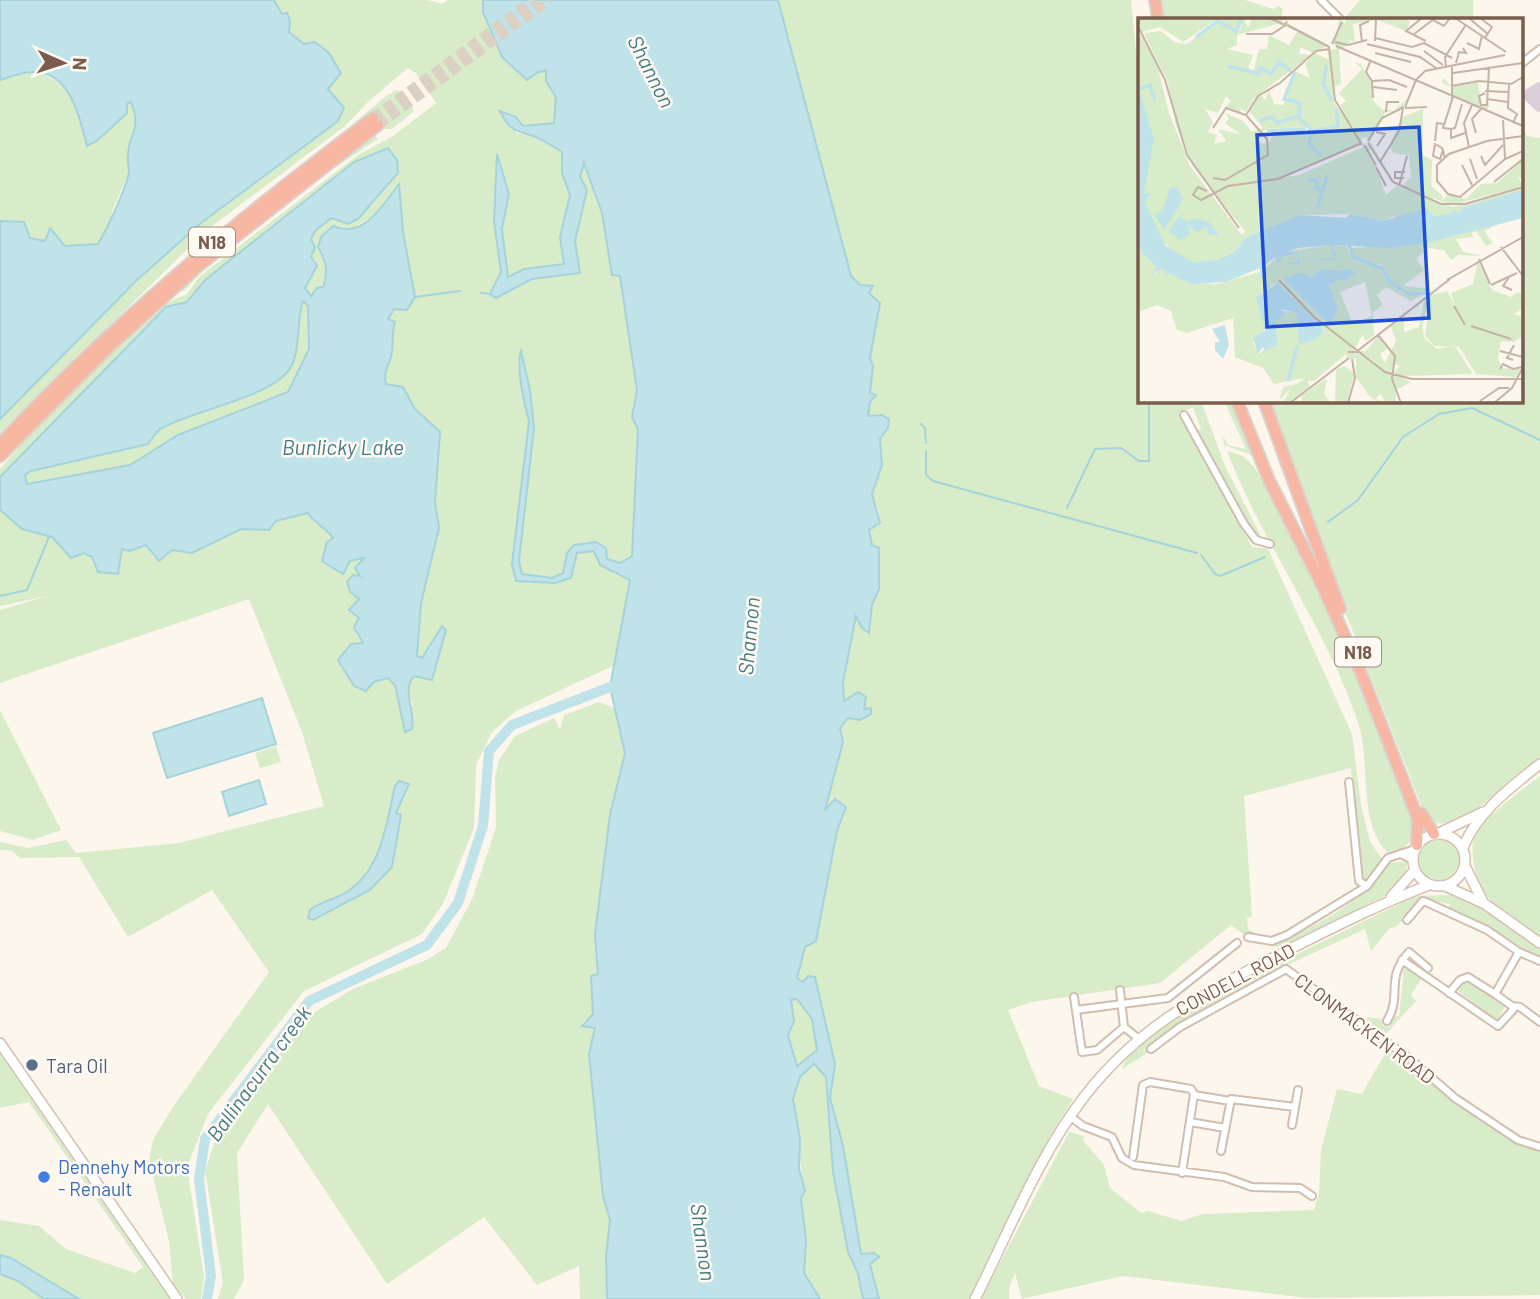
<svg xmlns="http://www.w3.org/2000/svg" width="1540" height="1299" viewBox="0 0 1540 1299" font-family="Barlow,sans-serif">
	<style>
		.green { fill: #d8ecc9; fill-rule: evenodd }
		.water { fill: #bfe3e8; stroke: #a5d3da; stroke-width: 2; fill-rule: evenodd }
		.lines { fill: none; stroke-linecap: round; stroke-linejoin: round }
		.stream { stroke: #a5d3da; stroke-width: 2 }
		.river { stroke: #bfe3e8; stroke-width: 10 }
		.taxiway { stroke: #dbcfda; stroke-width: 14 }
		.highway-tunnel { stroke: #dcd0c4; stroke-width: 10; stroke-dasharray: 10 5; stroke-linecap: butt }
		.street-casing { stroke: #d1beb0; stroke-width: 10 }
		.secondary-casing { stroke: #d6c0b0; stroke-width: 12 }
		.highway-casing { stroke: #dad1cd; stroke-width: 14 }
		.street { stroke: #fff; stroke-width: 6 }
		.secondary { stroke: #fff; stroke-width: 9 }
		.highway { stroke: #f7b7a3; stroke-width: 10 }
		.service-dot { fill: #5c6f8a; stroke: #fffaf3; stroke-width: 2.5 }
		.shop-dot { fill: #3f7fe0; stroke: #fffaf3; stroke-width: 2.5 }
		.labels { text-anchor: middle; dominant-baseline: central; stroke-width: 5; stroke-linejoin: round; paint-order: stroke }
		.shield { fill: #fffaf3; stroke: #a28b7f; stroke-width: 2 }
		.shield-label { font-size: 18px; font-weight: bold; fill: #7a5c4d }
		.street-label { font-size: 19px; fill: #7a5c4d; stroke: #fffaf3 }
		.service-label { font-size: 19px; fill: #4e5e75; stroke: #fffaf3; text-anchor: start }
		.shop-label { font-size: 19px; fill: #366cbe; stroke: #fffaf3; text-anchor: start }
		.water-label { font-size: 21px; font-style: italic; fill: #437c86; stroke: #fffaf3 }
		.inset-river { fill: none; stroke: #bfe3e8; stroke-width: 3.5 }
		.inset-road { fill: none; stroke: #c5b3a7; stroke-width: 2 }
		.view { fill: #1d4ed8; fill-opacity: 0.15; stroke: #1d4ed8; stroke-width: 3.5 }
		.inset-edge { fill: none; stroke: #7a5c4d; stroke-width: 3.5 }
	</style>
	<rect width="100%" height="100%" fill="#fdf6ec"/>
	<path class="green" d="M274,0H428L442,4L448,0H483V12L502,57L527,80L538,72L546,71V81L556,97L554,123L523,126L516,117L501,112L517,133L533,136L562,152V173L570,195L560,237L564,264L525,269L508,277L502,229L509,194L494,221L501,272L490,294L497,298L532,279L580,273L575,241L587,190L580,177L584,162L602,213L612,274L619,275L637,390L632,417L638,429L632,556L620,563L607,559L596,542C572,545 568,549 564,573L552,578L522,574L519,561L534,428L530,390L517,363C524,383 524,401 529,421L512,564L517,581L571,578L577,553L595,551L614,574L631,580L617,664L516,711L492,732L476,765L474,828L443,904L422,934L304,991L208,1114L187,1167L204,1276L201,1299H186L173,1284L169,1241L149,1161L153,1140L175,1104L269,972L212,890L128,937L79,857L20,858L12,851L0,850V842L28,848L66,840L76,853L179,843L324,806L302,732L249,599L0,683V610L47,596L0,606V510L22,529L52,537L71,558L84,553L92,557L98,572L122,549L146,545L154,558L172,550L192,553L241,529L269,530L276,521L308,513L315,524L330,532L350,561L364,558L359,566L360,576L347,582L350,592L359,599L363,643L338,660L354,686L365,690L374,682L389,678L395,685L405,731L413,705L407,689L442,626L422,658L417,656L421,603L439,528L435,502L440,432L415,409L403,387L386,384C383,372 388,367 391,357C394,345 391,335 395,323L388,320L394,309L415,297L410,281L411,269L403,232L399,185L374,216L318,247C330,267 330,281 311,296L304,288L317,266L311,257V239L316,230L332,218L370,207L389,185L397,160L388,149L354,162L205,280L187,302L165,307L0,477V469C31,433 145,303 186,295L200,276L358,155L393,136L436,103L416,73L408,68L370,100L345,126L207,230L0,433V419L137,280L201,223L338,121L337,101L328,88L341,73L329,53L315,42L305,45L289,31L290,21L287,14H282ZM409,783L396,814L401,815L370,890L313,920L310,910C321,901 333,900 345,893C382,871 386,824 395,785Z
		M778,0H1131L1139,80V401H1201L1225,466L1264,542C1240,531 1210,458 1196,432L1201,429L1193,407L1178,413L1252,547L1268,549L1352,734L1361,805L1370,842L1383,860L1368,881L1362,878L1351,768L1244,796L1252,916L1247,918L1248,929L1271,942C1318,929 1360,901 1390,863L1407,861L1406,876L1398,889L1282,948L1251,940L1231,925L1160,983L1032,1002L1008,1010L1039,1086L1073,1099L1050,1136L969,1299H879L870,1264L874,1253L861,1254L843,1146L830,1097L835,1064L815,978L808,976L803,983L797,979L805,947L824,904L837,831L845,807L824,813L843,742L840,728L848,718L864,710V703L844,701L843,682L856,614L869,633L872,605L879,589L869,530L879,512L872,494L882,465L880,439L885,431L882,415L867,416L870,402L875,395L870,393L873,366L870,358L880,303L869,293L873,286L860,285L851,276Z
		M1160,0H1245L1273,9L1279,6L1283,9L1281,19H1162Z
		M1360,0H1473V19H1344Z
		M33,72C73,80 78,111 87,145L115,126L127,104L132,102L136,119L127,153L129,172L112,211V219L98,244L65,246L49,229L45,241L30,238L6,220L0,221V80Z
		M397,90L403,93L414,111L392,129H384L373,115L314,157L386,96Z
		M1521,126L1527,136L1540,138V758L1468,816L1441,824L1428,821L1425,815L1326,563L1267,401H1521Z
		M375,135L378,139L321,177L204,270L184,291H177L295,192Z
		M303,301L308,305L309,349L288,392L178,435L130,465L28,485L25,475L31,471L148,444C152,439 156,431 162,428C188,412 269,398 285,373C300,351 295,325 303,301Z
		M1224,401H1233L1257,457L1224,445L1223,436L1228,445L1246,449Z
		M1227,451L1243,456L1254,467L1298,542L1367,693L1416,826L1415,836L1401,851L1389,854C1357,824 1371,764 1359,726C1328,629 1263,546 1227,451Z
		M599,702L614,708L625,753L610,815L595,934L598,974L591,976L593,1014L583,1022V1026L596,1028L589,1054L603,1196L610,1220L606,1256L607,1299H580L579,1266L537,1285L484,1217L387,1284L268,1104L237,1153L244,1280L234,1299H218L223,1283L205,1171L217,1135L257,1088L303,1019L353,989L426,960L446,948L472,899L496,827L495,777L499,760L515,736L554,718L560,730L564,715Z
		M0,710L61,830L33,840L0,831Z
		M276,746L281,762L260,768L255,753Z
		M1540,776V937C1511,918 1480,902 1474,865C1473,858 1471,845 1474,838C1480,819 1524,789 1540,776Z
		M1416 860a23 23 0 1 1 46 0a23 23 0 1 1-46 0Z
		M1449,895L1469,898L1540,947V959L1484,926L1447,909L1450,904L1423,899L1396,927L1390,928L1371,951L1365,929L1279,969L1122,1069C1129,1045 1184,1013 1204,1000L1415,896Z
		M1404,967L1422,978L1411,995L1416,1001L1384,1036L1366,1025L1367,1017L1381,1019L1383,1026L1389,1027L1393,1017L1399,1016Z
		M1469,981L1505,1006L1497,1021L1458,991L1463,983Z
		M797,999L812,1019L817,1050L797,1066L788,1035L794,1021L791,1000Z
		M1392,1049L1516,1142L1540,1148V1295L1307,1298L1123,1276L1022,1299L1015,1273L1009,1288V1299H981L1069,1132L1084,1136L1083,1140L1104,1165L1110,1188L1141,1213L1149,1211L1181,1221L1203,1214L1314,1210L1319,1193L1321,1150L1337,1089L1362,1094L1386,1052Z
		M0,1052L171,1299H80L11,1258L0,1255V1220L39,1226L66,1249L135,1273L143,1267L29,1102L0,1108Z
		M814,1064L826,1077L833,1172L848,1251L858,1274L863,1299H820L804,1273L806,1240L801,1197L802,1175L793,1099L800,1077Z
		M0,1274L18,1281L44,1299H0Z"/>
	<path class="water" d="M0,0H274L282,14L287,13L290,21L289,32L304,44L315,42L329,53L341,73L328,89L344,108L338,121L201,223L137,280L0,419V221L24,222L30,238L45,241L50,228L65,246L98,244C107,229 126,188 129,172C129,167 127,161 128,155C129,132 142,130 131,102L127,104V113L98,140L87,146C80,118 70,70 32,72C22,72 10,77 0,80Z
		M483,0H778L851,276L860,285L873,286L869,293L880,303L870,358L873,366L870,393L876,395L870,402L868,416L882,415L889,419L888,428L880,439L882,465L872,494L880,523L869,530L872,545L879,548V589L872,605L869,633L862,628L856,616L843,682L844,701L858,692L866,697L864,709L871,708V714L860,720L848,718L840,728L843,742L825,810L835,799L846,807L837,831L816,941L805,947L797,978L803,982L808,976L815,977L835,1064L830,1098L843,1146L861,1254L874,1253L879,1257L870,1264L879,1299H863L858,1274L848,1252L833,1172L826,1077L814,1064L800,1077L793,1099L800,1139L799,1168L805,1191L801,1198L806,1240L804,1273L820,1299H607L606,1256L610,1220L603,1196L589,1054L595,1028L582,1026L593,1014L591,976L598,974L595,934L610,815L625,753L610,687L630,580L600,565L594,551L577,553L571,578L555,583L516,581L512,564L529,421C524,404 516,367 521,351L530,390L534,428L519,561L522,574L552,578L563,573L567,553L574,545L596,542L606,548L607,559L620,563L632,556L638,429L632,417L637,390L620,276L612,275L602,213L584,163L580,177L587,190L575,241L580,273L532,279L496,298L490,294L501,272L494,221L497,154L509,194L502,229L508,277L524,269L564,264L560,237L570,195L562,173V152C553,147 543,139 533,136C514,130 509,130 500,111L516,117L523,126L554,123L556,97L546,81V71L538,72L527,80L502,57L483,12ZM797,999L812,1019L817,1050L797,1066L788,1035L794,1021L791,1000Z
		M388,148L397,160L398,173L358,219L348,224L332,218L316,230L311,239L315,247L311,257L317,266L305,288L311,296L317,288L323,287C329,271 326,261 318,247L321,237L333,226C363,240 383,205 399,184L403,232L415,297L407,310L394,309L388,319L395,322C391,335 394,345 391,357C388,367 383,372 386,384L403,387L415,409L440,432L435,502L439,528L421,603L417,656L422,658L442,626L446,630L432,680L414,676C401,691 416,710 412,729L405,732L395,685L388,678L374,682L366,691L354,686L338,660L351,644L363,643L354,627L359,618L349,610L359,599L350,592L347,582L353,575L360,576L355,568L364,558L350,561L343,574L322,561L327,542L333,538C328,529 315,525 308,513L276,521L269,530L241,529L192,553L172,550L159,561L146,545L130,551L122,549L118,574L98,572L92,557L84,553L71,558L52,537L22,529L0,510V477L166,307L187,302L205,280L354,162ZM303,301L308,306L309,349L288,392L178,435L130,465L27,484L25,475L31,471L148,444C152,439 156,431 162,428C192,410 277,397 292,365C301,345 296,322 303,301Z
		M262,698L276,744L167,778L153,733Z
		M259,780L266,804L229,816L222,792Z
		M399,781L409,784L396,813L401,815L392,867L370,890L313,920L308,918L310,910C321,901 333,900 345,893C382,871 386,824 395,786Z
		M0,1255L11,1258L79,1299H44L18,1281L0,1274Z"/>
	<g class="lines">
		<path class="stream" d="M481,293L490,294
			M415,297L460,291
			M921,424L925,428L926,443
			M926,451V475L933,481L1197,553
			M1067,508L1095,449L1121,448L1139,461H1149V401
			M1328,522L1358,500L1403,437L1439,414L1472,408L1540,440
			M1201,555L1215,574L1220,576L1265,557
			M0,596L27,590L49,537"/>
		<path class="river" d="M207,1299L211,1276L199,1179L205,1139L309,1001L427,945L458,903L483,826L489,751L512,725L610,687L622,685"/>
		<path class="taxiway" d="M1540,89L1530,95L1540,105"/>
		<path class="highway-tunnel" d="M373,118L534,0
			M378,125L549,0"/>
		<defs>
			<path id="street" d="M1321,0L1340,19
				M1521,64L1540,49
				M1184,415L1244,524L1256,540L1270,544
				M1349,782L1359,881L1367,886
				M1401,854L1413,860
				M1407,920L1423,901L1426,902L1487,930L1519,952L1540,961
				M1248,937L1272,941L1287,935L1367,886L1388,858L1415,849
				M1402,960L1498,1026L1513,1010L1512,1006L1495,994L1519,952
				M1449,993L1460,980L1468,977L1495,994
				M1074,997L1082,1052L1097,1050L1124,1027L1120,990
				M1512,1006L1520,1007L1540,1022
				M1076,1010L1168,998L1237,943
				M1387,1021C1403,994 1384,980 1409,952L1428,968
				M1124,1027L1139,1039
				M1151,1049L1180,1027L1286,969L1409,1058L1455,1098L1518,1140L1540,1147
				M1194,1095L1230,1101
				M1071,1117L1083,1126L1112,1137L1122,1158L1134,1165L1224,1177L1252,1187L1300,1188L1312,1196
				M1190,1122L1225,1128
				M1292,1125L1298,1090
				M1221,1151L1231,1099L1295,1107
				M1133,1157L1143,1085L1150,1082L1191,1089L1194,1094L1182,1173"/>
			<path id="secondary" d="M1439,833L1483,812
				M1413 860a26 26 0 1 1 52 0a26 26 0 1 1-52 0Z
				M1463,848C1476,813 1511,787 1540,764
				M1465,866L1483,902
				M1445,886L1485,904L1540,943
				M1391,897L1415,870
				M0,1043L177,1299
				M975,1299C1009,1232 1038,1157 1084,1097C1140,1024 1205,993 1284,952C1332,928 1379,904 1429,885"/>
			<path id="highway" d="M1155,0L1158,19
				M1237,401L1269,480L1322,585L1362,675L1418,819L1417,845
				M1264,401L1340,609
				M0,444C115,321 238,219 373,118
				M0,456L110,346L197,267L378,125
				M1421,813L1434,834"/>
		</defs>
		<use href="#street" class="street-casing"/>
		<use href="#secondary" class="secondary-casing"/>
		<use href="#highway" class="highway-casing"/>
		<use href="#street" class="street"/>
		<use href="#secondary" class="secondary"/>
		<use href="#highway" class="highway"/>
	</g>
	<circle class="service-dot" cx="32" cy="1065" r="7"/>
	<circle class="shop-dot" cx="44" cy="1177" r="7"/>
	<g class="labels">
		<g class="shield">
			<rect x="189" y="227.5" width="46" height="29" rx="5"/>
			<rect x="1335" y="637.5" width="46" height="29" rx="5"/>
		</g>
		<g class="shield-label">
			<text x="212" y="242">N18</text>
			<text x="1358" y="652">N18</text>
		</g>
		<g class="street-label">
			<text transform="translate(1235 979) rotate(-28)">CONDELL ROAD</text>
			<text transform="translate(1365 1028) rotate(37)">CLONMACKEN ROAD</text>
		</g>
		<g class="service-label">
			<text x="46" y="1065">Tara Oil</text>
		</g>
		<g class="shop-label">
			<text x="58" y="1166">Dennehy Motors<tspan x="58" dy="22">- Renault</tspan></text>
		</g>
		<g class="water-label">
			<text transform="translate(652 71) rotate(63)">Shannon</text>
			<text x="343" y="446">Bunlicky Lake</text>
			<text transform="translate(748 636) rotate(-85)">Shannon</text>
			<text transform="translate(258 1073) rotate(-54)">Ballinacurra creek</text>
			<text transform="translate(704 1242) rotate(82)">Shannon</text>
		</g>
	</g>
	<g transform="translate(1138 18)">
		<rect width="385" height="385" fill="#fdf6ec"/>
		<path d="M0,0H105L99,12L76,3L45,24L22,9L4,14ZM106,0L110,10L114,0H150L144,3L145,8L139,6L99,17V27L89,31L115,37L110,50L116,52L121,31H129L131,17L151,27L159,14L163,15L147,8V4L191,27L175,35L162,29L161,36L173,37L116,80L108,94L104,91L101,96L87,89L93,83L88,78L80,95L67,91L75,104L70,114L79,117L76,126L88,123L80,111L102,116L87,105L91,101L87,95L105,103L114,114L125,110L111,93L117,81L123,77L127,82L131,72L136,86L145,87L157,53L172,60L167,46L177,35L191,42L189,32L199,31L195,25L203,10L202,9L199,15L198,16L201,0L207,6L209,0H267L272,4L268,13L239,2L215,6L217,25L213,22L205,31L201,30L203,66L196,69L193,38L196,85L224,121L222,126L144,160L90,168L161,157L230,127L248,177L259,168L315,189L385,169V173L323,190V195L294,198L289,190L263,198L288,192L292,198L261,203L256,198L246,203L212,196L161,197L109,219L96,234L79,242L55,244L38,237L18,215L7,185L13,175L6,177L15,120L0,70V21L4,17L20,50L31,95L52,148L104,217L107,213L55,149L38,108L30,65L6,15L23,13L36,24L49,26L77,4L102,12ZM169,109V113L136,115L130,125L119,126L116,121L128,111ZM217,44L223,46L233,64L235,83L245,92H256L269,81L264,89L247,95L232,123L255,162L240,143L229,121L231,119L224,120L214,110L202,87L208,83L201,75L224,51ZM306,60L313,69L340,64L343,87L350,88L349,82L350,81L351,88L348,93L314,78V69L304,65ZM285,91V137L294,142L293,168L305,178L303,183L310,177L328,181L343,166L359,165L385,142V160L380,159L385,168L314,187L263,169L273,159L271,138L256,135L251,129L264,99ZM372,200L346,213L355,225L348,228L338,213L333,215L348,236L336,219L318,221L325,234L344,238L320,237L313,242L306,232L283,229L286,234L278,241L286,252L265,268L287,270L292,276L269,274L254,264L244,247L220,242L213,230L289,225ZM194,227V231L197,227L208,228L217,243L243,250L251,265L266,276L289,275L273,283L248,269L239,277L245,287L235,294L236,318L227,323L225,316L216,333L273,364L258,372V384L247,385L243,376L238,380L244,385L232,379L218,359V340L209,341L208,336L176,363H169L172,368L150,385L146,382L154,369L141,383L145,369L159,366L167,360L136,366L125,350L97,339L95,300L49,315L39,312L33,293L19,287L0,294V230L18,249L16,257L21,251L55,265L79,266L125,253L138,239L141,245L144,238L158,237L159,242L163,245L159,235H145L152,233ZM182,251L217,254L209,262L196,260L191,267L198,294L189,306L146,258L156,268L163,269L150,258L173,259ZM227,264L234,298L215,306L202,274ZM136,266L186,312L178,321L163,324L159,295L141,292L146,297L138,302L139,320L121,336L115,324L124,318L128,307L119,278ZM340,243L354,272L373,279L378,274L385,276V290L376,296L385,299V318L376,324L363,323L360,340L364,350L382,351L378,359L338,356L321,329L296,328L287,318L293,277L309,273L317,287L313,275L335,266ZM292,278L284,309L287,321L299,331L317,328L335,356L265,358L255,355L262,348L256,346L253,354L220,333H228L240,318L249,331L242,336L247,345L258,323L253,309L247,312ZM286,283L281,309L266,314V298ZM206,348L216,355L209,385H197L198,352ZM189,360L186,375L192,385H165L163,378Z" fill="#d8ecc9" fill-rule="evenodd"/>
		<path d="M0,70L16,120L6,176L13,175L7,185L28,228L55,244L79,242L96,234L109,219L161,197L208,200L212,196L245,203L289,190L295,198L315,195V191L322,195L323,190L385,172V200L289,225L253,230L197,227L194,232L198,236V241L196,242H169L197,240L193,234L194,227L160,230L149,234L159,235L163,246H145L160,244L158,237L145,238L140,246L137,239L125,249L127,255L123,262L107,270L123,262L122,250L88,264L54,266L63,271L30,255L26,258L28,254L22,251L13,257L18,249L0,230ZM32,169L40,170L45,182L26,212L16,196L25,192ZM41,198L49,204L55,200L71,204L81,218L70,216L69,209L59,214L49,207L52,216L43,222L30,214ZM205,249L218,254L209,263L201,261L191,267L200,292L191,307L145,260L163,255L173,259L182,251L208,253ZM140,265L186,312L179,321L161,326L159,295L143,291L147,297L138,303L139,327L127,333L125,329L120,336L115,319L127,313L118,279ZM87,307L91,327L85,341L77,332V324H82L74,311Z" fill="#bfe3e8"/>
		<path class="inset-river" d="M58,19L80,3L98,13L105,0M189,47L185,66L194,83M90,48L120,56L123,50L133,56L141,44L153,53M157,54L146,81L162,85L161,100L174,112M2,71L12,67L17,82M121,103L135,99L139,105L160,98M129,113L168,111M174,113L200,108L198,91M174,114L171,127L183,137M170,162L179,163L178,170L185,173M179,191L190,156M210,224L216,240L244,250L252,264L270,276L291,275L292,291M150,363L159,328"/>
		<path class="inset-road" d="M131,0L147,7L149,3M284,0L268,13L288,23M317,0L368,34M342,0L354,9L347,20M332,1L350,16M295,2L306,8L312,0M149,7L191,29L197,82L224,127M0,8L27,62L49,137L101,210M108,16H134L148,7M275,17L297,0M237,20L274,29L286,25L314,40M237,23L238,2M197,24L210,27L229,22M224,24L222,7L231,3M329,25L341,31L344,17M194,26L204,4M229,26L282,39L298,50M198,28L385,108M286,33L305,47M237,35L273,44M232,44L228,54L234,63L235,80M318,45L321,34L328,35L325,30M308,49L307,39L327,8M315,55L385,45M278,62L287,53L367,37M234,63L251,62L269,69M371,66L370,90L379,96L375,105M313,68L341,63L373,66L385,59M235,69L259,72M347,73L371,74M347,75L341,78L343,87H349L351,49M349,81L370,84M267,89L278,62M267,90L289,89M248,94L249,84H261M108,97L120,78L142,65L178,33L192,31M365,102L367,141M313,111L305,110L314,82V49M313,111L317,110L324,86M313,111V120L327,115M238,114L247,116L239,128M338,115L334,101L343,91M385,118L349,123L311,136L299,147V163L310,176L322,179L367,141L385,133M230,123L244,100L266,89M297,123L299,105L305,106M230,125L255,164L303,186H327L385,169M226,127L238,147M331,129L326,105L334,87M305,132L302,141L295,138L297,126L304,130L305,132L306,138L307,139M343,138L347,147L365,127M332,141L339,161M242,144L261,113L265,90M324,147L334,167M238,149L248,168M75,160L87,162L130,137L129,121L108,97L88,90L75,110M266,160H257V154H267M356,164L385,141M261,168L269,138M69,173L60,169L55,177L63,182L90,168L140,161L224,125M363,229L385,258M341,241L352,266M372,258L365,268L374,272M141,262L176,299L247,354L274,361H385M309,262L385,219M353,267L379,255M316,288L327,307M333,308L373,321M240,317L257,338L254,361L263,385M362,333L385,339M210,334H218L312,261M375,342L369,340L376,327M362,351L365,346L375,351L384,349M342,383L361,370H371M152,385L211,340M210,385L217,360L214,341M356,385L374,370L385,349"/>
		<path class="view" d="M281,109L291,300L129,309L119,117Z"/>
		<rect width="385" height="385" class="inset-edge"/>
	</g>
	<g transform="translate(63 63) rotate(93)" stroke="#fffaf3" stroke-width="5" paint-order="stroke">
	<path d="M0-5L12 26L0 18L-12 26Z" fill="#7a5c4d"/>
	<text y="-10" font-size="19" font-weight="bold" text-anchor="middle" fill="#7a5c4d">N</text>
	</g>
</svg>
